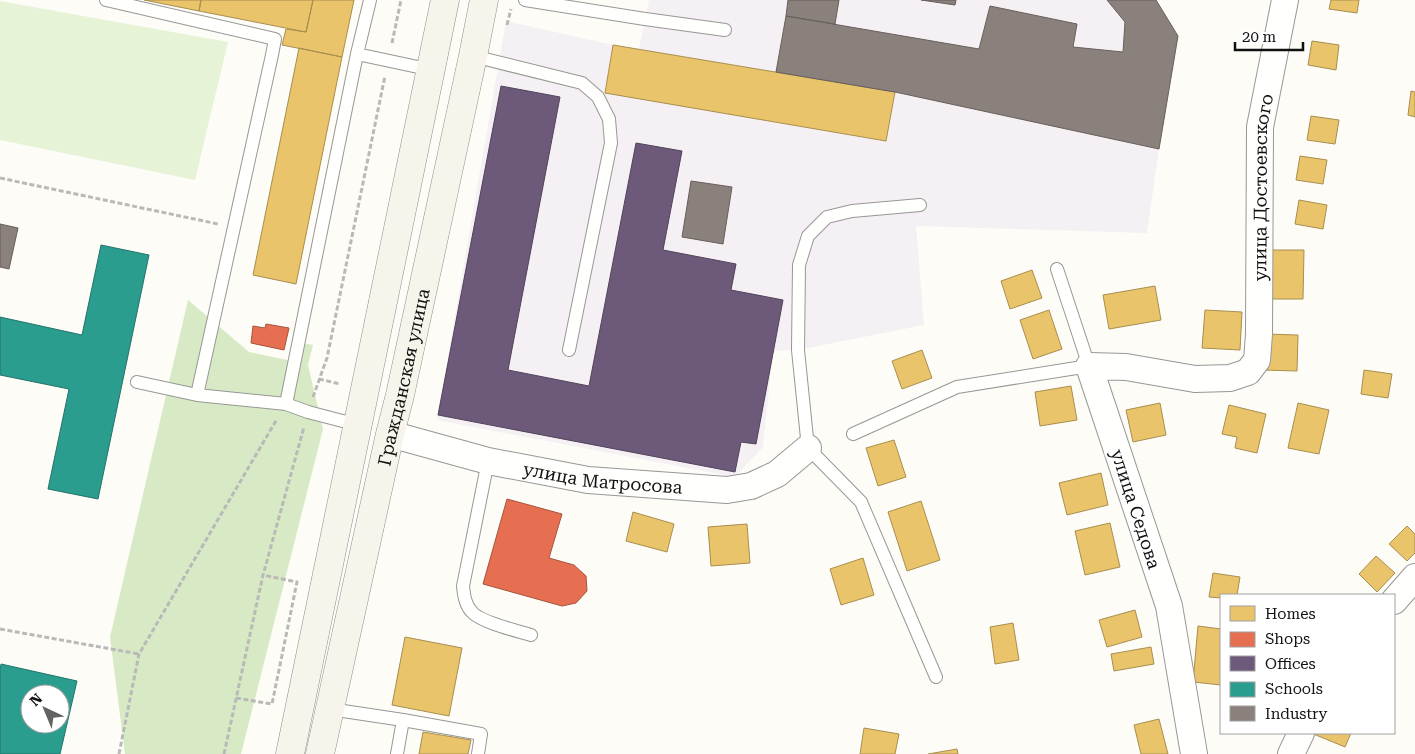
<svg xmlns="http://www.w3.org/2000/svg" width="1415" height="754" viewBox="0 0 1415 754" font-family="'Roboto Serif',serif">
	<style>
		.industrial { fill: #f5f0f3 }
		.green { fill: #e7f3d7 }
		.forest { fill: #d8eac5 }
		.homes { fill: #e9c46a; stroke: #a88e4f }
		.shops { fill: #e76f51; stroke: #a7533e }
		.offices { fill: #6d597a; stroke: #51435a }
		.schools { fill: #2a9d8f; stroke: #227369; fill-rule: evenodd }
		.industry { fill: #8a817c; stroke: #665f5c }
		.lines { fill: none; stroke-linecap: round; stroke-linejoin: round }
		.service-casing { stroke: #979795; stroke-width: 14 }
		.minor-casing { stroke: #979795; stroke-width: 28 }
		.secondary-casing { stroke: #8e8d8b; stroke-width: 29 }
		.path { stroke: #b9b9b8; stroke-width: 3; stroke-dasharray: 5 2.5; stroke-linecap: butt }
		.service { stroke: #fffffe; stroke-width: 12 }
		.minor { stroke: #fffffe; stroke-width: 26 }
		.secondary { stroke: #f6f4eb; stroke-width: 28 }
		.labels { text-anchor: middle; dominant-baseline: central; stroke-width: 5; stroke-linejoin: round; paint-order: stroke }
		.street-label { font-size: 18px; fill: #111; stroke: #fff }
	</style>
	<rect width="100%" height="100%" fill="#fdfcf7"/>
	<path class="industrial" d="M649,0H1156L1178,36L1159,149L1147,233L916,226L924,325L798,350L773,351L763,447L735,477L437,420L506,21L613,45L639,49Z"/>
	<path class="green" d="M0,1L228,42L195,180L0,140Z"/>
	<path class="forest" d="M188,300L249,352L292,361L296,342L313,345L308,365L323,429L241,754H125L110,637Z"/>
	<path class="homes" d="M144,0H201L199,11Z
		M201,0H313L306,32L199,11Z
		M313,0H354L342,57L282,45L286,29L306,32Z
		M1331,0H1359L1357,13L1329,9Z
		M1312,41L1339,45L1336,70L1308,65Z
		M613,45L895,92L886,141L605,93Z
		M299,48L342,57L296,284L253,275Z
		M1411,91L1415,92V117L1408,115Z
		M1311,116L1339,120L1335,144L1307,140Z
		M1300,156L1327,160L1323,184L1296,180Z
		M1299,200L1327,205L1323,229L1295,224Z
		M1261,250H1304L1303,299H1261Z
		M1032,270L1042,298L1010,309L1001,281Z
		M1155,286L1161,320L1109,329L1103,295Z
		M1049,310L1062,349L1033,359L1020,320Z
		M1205,310L1242,312L1240,350L1202,348Z
		M1264,334L1298,335L1297,371L1263,370Z
		M922,350L932,378L902,389L892,361Z
		M1364,370L1392,374L1388,398L1361,394Z
		M1071,386L1077,420L1040,426L1035,392Z
		M1160,403L1166,435L1133,442L1126,410Z
		M1298,403L1329,410L1319,454L1288,448Z
		M1229,405L1266,414L1257,453L1235,448L1237,437L1222,434Z
		M894,440L906,477L878,486L866,448Z
		M1101,473L1108,505L1067,515L1059,483Z
		M921,501L940,560L907,571L888,512Z
		M633,512L674,524L667,552L626,541Z
		M1110,523L1120,567L1085,575L1075,531Z
		M747,524L750,563L711,566L708,527Z
		M1407,526L1415,534V553L1407,561L1389,544Z
		M1376,556L1395,573L1377,592L1359,574Z
		M863,558L874,595L841,605L830,569Z
		M1213,573L1240,577L1237,595H1221V598L1209,597Z
		M1135,610L1142,637L1107,647L1099,620Z
		M1013,623L1019,660L995,664L990,627Z
		M1198,626L1221,629V685L1193,682Z
		M405,637L462,648L449,716L392,705Z
		M1151,647L1154,664L1114,671L1111,654Z
		M1159,719L1168,754H1141L1134,725Z
		M864,728L899,734L895,754H860Z
		M423,732L471,740L468,754H419Z
		M1311,733H1351L1345,747Z
		M957,749L958,754H928Z"/>
	<path class="shops" d="M266,324L289,328L284,350L251,343L253,326L265,328Z
		M507,499L562,514L549,558L574,565L586,576L587,591L576,603L562,606L483,584Z"/>
	<path class="offices" d="M501,86L560,97L508,370L589,386L636,143L682,151L663,250L736,264L731,290L783,300L756,444L741,442L735,472L438,415Z"/>
	<path class="schools" d="M101,245L149,255L98,499L48,489L69,389L0,375V317L82,335Z
		M1,664L77,681L60,754H0V670ZM30,694H60V724H30Z"/>
	<path class="industry" d="M788,0H839L835,24L786,16Z
		M921,0H956L955,5Z
		M1107,0H1156L1178,36L1159,149L895,92L776,72L786,16L979,49L990,6L1077,24L1073,47L1123,52L1125,22Z
		M691,181L732,187L723,244L682,237Z
		M0,224L18,228L9,269L0,267Z"/>
	<g class="lines">
		<defs>
			<path id="service" d="M106,0L275,39L272,55L197,395
				M525,0L645,19L725,30
				M357,54L432,70
				M473,56L582,83L598,97L609,119L611,143L569,350
				M920,205L852,211L827,217L808,236L799,265L798,350L808,448L861,502L936,677
				M137,382L197,395L286,404L308,412L358,425
				M286,404L357,54L370,0
				M853,434L957,387L1089,366L1057,269
				M488,461L463,586C464,595 465,605 472,612C480,622 518,631 531,635
				M330,709L403,720L481,734L478,754
				M397,754L403,720"/>
			<g id="minor">
				<path id="s1" d="M390,434L488,461L588,480L727,490L751,486L777,474L808,448"/>
				<path d="M1394,601L1415,577"/>
				<path id="s2" d="M1194,754L1169,606L1089,366L1126,367L1195,379L1230,378L1248,372L1257,360L1259,334L1260,127L1285,0"/>
				<path d="M1291,754L1301,733"/>
			</g>
			<g id="secondary">
				<path d="M290,754L445,0"/>
				<path id="s3" d="M320,754L390,434L400,395L473,56L484,0"/>
			</g>
		</defs>
		<use href="#service" class="service-casing"/>
		<use href="#minor" class="minor-casing"/>
		<use href="#secondary" class="secondary-casing"/>
		<path class="path" d="M507,25L511,9
			M392,43L401,0
			M0,178L218,224
			M319,379L340,384
			M313,397L327,358L385,76
			M0,629L139,654
			M236,698L272,704L297,582L263,575
			M119,754L139,654L277,419
			M224,754L263,575L304,427"/>
		<use href="#service" class="service"/>
		<use href="#minor" class="minor"/>
		<use href="#secondary" class="secondary"/>
	</g>
	<g class="labels">
		<g class="street-label">
			<text stroke="none"><textPath href="#s2" startOffset="752">улица Достоевского</textPath></text>
			<text stroke="none"><textPath href="#s3" startOffset="386">Гражданская улица</textPath></text>
			<text stroke="none"><textPath href="#s1" startOffset="218">улица Матросова</textPath></text>
			<text transform="translate(1136 509) rotate(72)">улица Седова</text>
		</g>
	</g>
	<rect x="1220" y="594" width="175" height="140" fill="#ffffff" stroke="#a0a0a0"/>
	<rect x="1230" y="606" width="25" height="15" fill="#e9c46a" stroke="#a0a0a0"/>
	<text x="1265" y="619" font-size="15" fill="#111111">Homes</text>
	<rect x="1230" y="632" width="25" height="15" fill="#e76f51" stroke="#a0a0a0"/>
	<text x="1265" y="644" font-size="15" fill="#111111">Shops</text>
	<rect x="1230" y="656" width="25" height="15" fill="#6d597a" stroke="#a0a0a0"/>
	<text x="1265" y="669" font-size="15" fill="#111111">Offices</text>
	<rect x="1230" y="682" width="25" height="15" fill="#2a9d8f" stroke="#a0a0a0"/>
	<text x="1265" y="694" font-size="15" fill="#111111">Schools</text>
	<rect x="1230" y="706" width="25" height="15" fill="#8a817c" stroke="#a0a0a0"/>
	<text x="1265" y="719" font-size="15" fill="#111111">Industry</text>
	<g transform="translate(45 709) rotate(316)"><circle r="24" fill="#ffffff" stroke="#a0a0a0"/>
	<path d="M0-4L9 19L0 12L-9 19Z" fill="#646362"/>
	<text y="-8" font-size="14" font-weight="bold" text-anchor="middle" fill="#111111">N</text>
	</g>
	<path d="M1235 42v8h68v-8" fill="none" stroke="#111111" stroke-width="2.5"/>
	<text x="1242" y="42" font-size="15" fill="#111111" stroke="#ffffff" stroke-width="4" paint-order="stroke">20 m</text>
</svg>
